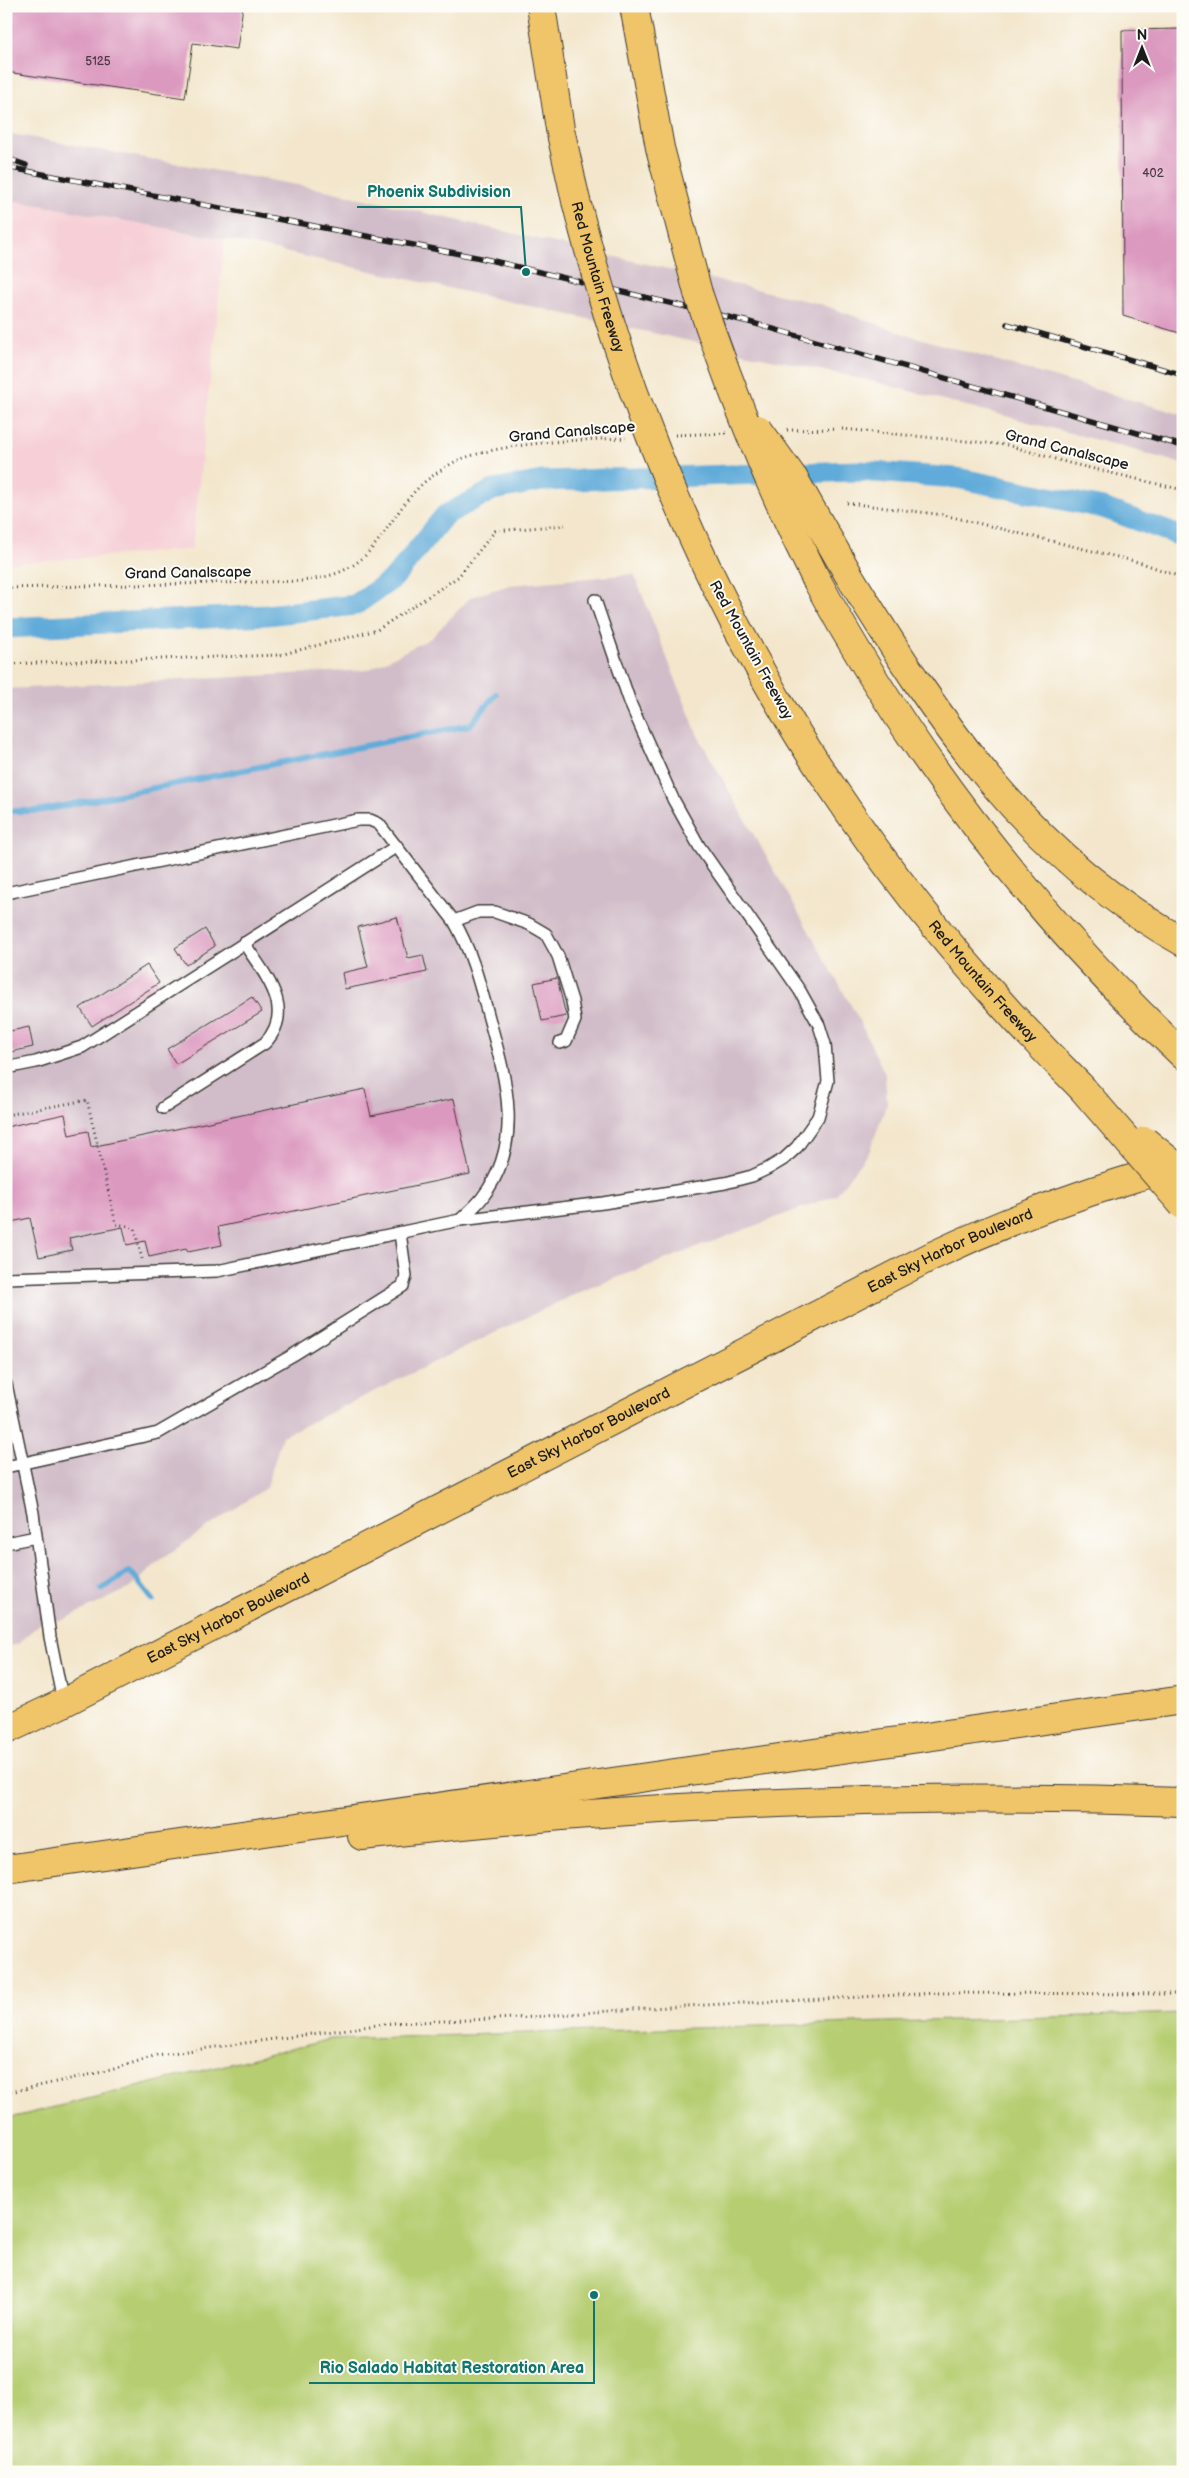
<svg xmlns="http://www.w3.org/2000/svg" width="1189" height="2478" viewBox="0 0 1189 2478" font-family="'Balsamiq Sans',sans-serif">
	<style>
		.built { fill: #f6cfd7 }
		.industrial { fill: #d1bdc9 }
		.green { fill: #b6cd71; stroke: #697446 }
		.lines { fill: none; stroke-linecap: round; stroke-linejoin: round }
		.stream { stroke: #61abd9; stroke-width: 6 }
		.canal { stroke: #61abd9; stroke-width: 21 }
		.building { fill: #dc99c0 }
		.service-casing { stroke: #3c3a36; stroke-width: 14 }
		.motorway-casing { stroke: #3c3a36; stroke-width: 30 }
		.path { stroke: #3c3a36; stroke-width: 3; stroke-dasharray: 1 4; stroke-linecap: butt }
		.service { stroke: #fff; stroke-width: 11 }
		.motorway { stroke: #f0c469; stroke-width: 28 }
		.rail-casing { stroke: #1c1c1c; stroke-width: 5.5 }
		.rail { stroke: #fdfcf7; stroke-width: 4; stroke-dasharray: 11; stroke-linecap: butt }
		.motorway-bridge-casing { stroke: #3c3a36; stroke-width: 30; stroke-linecap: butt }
		.motorway-bridge { stroke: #f0c469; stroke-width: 28 }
		.labels { text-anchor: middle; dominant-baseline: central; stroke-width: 4; stroke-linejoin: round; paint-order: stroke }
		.number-label { font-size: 12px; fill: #4c3b45 }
		.street-label { font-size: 15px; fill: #1c1c1c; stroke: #fdfcf7 }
		.leader { fill: none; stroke: #0f766e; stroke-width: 2 }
		.callout-dot { fill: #0f766e; stroke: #fdfcf7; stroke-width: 2 }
		.callout-label { font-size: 16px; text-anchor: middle; font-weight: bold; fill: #0f766e; stroke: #fdfcf7; stroke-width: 4; stroke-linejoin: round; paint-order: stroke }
	</style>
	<rect width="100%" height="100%" fill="#fdfcf7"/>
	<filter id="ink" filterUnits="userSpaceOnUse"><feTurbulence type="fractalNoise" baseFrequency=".02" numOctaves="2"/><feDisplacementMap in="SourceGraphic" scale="10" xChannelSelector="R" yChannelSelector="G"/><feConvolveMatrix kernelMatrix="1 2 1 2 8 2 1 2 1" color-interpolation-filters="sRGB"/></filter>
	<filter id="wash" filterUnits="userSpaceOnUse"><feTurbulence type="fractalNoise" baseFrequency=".0096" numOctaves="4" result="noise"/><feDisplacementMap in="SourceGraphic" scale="20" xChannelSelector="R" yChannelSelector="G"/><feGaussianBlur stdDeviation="1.12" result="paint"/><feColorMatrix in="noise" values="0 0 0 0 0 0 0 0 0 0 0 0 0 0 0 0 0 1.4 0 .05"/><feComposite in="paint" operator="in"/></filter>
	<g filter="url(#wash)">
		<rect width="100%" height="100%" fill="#f3e6cc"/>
		<path class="built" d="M6,199L225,239L192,549L6,564Z"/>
		<path class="industrial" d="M6,133L325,190L820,304L902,333L1183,415V464L1116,445L871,381L225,239L6,199Z
			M634,574L698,736L857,1016L885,1074L887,1103L870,1150L836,1195L579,1292L282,1436L267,1487L161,1559L132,1587L63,1620L40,1623L18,1644L6,1647V689L368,670L431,638L471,597L510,585Z"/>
		<path class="green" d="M1183,2013V2472H6V2119L331,2039Z"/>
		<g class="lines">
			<path class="stream" d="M6,811H38L470,725L496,694
				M102,1589L130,1571L153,1600"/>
			<path class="canal" d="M6,628L267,615L355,605L394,578L445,515L493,490L542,481L859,471L957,478L1103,508L1183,537"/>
		</g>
		<g id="blocks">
			<path class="building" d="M6,6H243L237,49L193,43L185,98L6,72Z
				M1183,29V334L1123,316L1122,30Z
				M397,917L408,958L423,955L427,972L345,989L342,973L368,967L358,927Z
				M205,929L215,946L186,965L175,948Z
				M147,965L159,983L92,1026L80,1008Z
				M557,978L566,1016L542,1021L534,983Z
				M252,997L262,1012L176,1064L167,1049Z
				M29,1027L33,1047L6,1053V1032Z
				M365,1089L371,1116L454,1099L470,1174L218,1227L222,1245L188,1252L186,1249L149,1257L145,1241L127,1245L123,1227L69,1238L72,1250L39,1257L30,1218L6,1223V1127L65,1114L69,1135L88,1131L91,1147Z"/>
		</g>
	</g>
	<g filter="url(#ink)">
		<use href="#blocks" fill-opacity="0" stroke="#3c3a36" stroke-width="1"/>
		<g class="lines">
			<defs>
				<path id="service" d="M6,893L358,820H370L379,824L454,921C472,952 480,985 489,1018C506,1079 525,1143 482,1198C476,1206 467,1213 460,1220
					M454,921L478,912H495L529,924L546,934L558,956L572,1001L575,1020L566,1041L560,1043
					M6,1068L36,1062L82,1047L397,846
					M163,1108L265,1043C297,1009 264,974 244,943
					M6,1278L217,1271L460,1220L603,1203L725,1183L752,1176L769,1168L784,1159L797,1147L818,1117L828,1081L825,1044L819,1025L800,991L699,846L673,799L631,705L595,600
					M6,1384L33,1513L50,1637L63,1702
					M6,1467L158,1433L293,1355L403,1286L406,1276L400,1233
					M6,1543L36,1537"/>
				<g id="motorway">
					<path d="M541,6L560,129L576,201"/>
					<path d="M634,6L660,148L698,293"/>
					<path d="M850,577C941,725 1027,855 1183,942"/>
					<path d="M816,579C913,759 1034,914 1183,1055"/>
					<path id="s1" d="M735,624C765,679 795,733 830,784C903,894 987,994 1081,1087"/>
					<path id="s2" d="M6,1730L63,1703L932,1256C1010,1219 1092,1188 1177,1166"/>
					<path d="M362,1836C634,1804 909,1792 1183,1802"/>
					<path d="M6,1869L1183,1700"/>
				</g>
			</defs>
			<use href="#service" class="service-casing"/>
			<use href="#motorway" class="motorway-casing"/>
			<path class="path" d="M787,430L843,429L1007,445L1069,463L1183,490
				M675,435L726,433
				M847,503L944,515L1142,563L1183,578
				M6,588L303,581C319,578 335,576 350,567C383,549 398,498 434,475C443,469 454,461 464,458C511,442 576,440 626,438
				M6,664L280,655L377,630L458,577L495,531L565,525
				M6,1115L87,1100L116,1224L134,1227L142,1259
				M6,2093L111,2070L157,2055L392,2023L518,2018L648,2008L938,1993L1183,1994"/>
			<use href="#service" class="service"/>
			<use href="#motorway" class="motorway"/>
			<defs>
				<path id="rail" d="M6,158L26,165
					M6,167L481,258L749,322L1183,446
					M1007,324L1183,375"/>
			</defs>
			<use href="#rail" class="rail-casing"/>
			<use href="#rail" class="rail"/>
			<defs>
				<g id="motorway-bridge">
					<path id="s3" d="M576,201C613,349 665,489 735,624"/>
					<path d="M698,293C731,391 769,486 816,579"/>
					<path d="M758,429L794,479L850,577"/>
					<path d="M1081,1087L1183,1205"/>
					<path d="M1145,1141L1183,1172"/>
				</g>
			</defs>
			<use href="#motorway-bridge" class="motorway-bridge-casing"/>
			<use href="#motorway-bridge" class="motorway-bridge"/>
		</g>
	</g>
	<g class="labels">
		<g class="number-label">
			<text x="98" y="61">5125</text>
			<text x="1153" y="173">402</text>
		</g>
		<g class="street-label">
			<text stroke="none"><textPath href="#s3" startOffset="79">Red Mountain Freeway</textPath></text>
			<text transform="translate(572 432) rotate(-5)">Grand Canalscape</text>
			<text transform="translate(1067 450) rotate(14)">Grand Canalscape</text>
			<text transform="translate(188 573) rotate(-1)">Grand Canalscape</text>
			<text transform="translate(751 650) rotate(61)">Red Mountain Freeway</text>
			<text stroke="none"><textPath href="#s1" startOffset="436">Red Mountain Freeway</textPath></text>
			<text stroke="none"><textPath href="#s2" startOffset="1059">East Sky Harbor Boulevard</textPath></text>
			<text stroke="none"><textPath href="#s2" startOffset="654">East Sky Harbor Boulevard</textPath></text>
			<text stroke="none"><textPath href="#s2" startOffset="249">East Sky Harbor Boulevard</textPath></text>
		</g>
	</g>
	<path class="leader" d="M526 272L521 207H357M594 2295L594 2383H309"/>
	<g class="callout-dot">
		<circle cx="526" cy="272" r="5"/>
		<circle cx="594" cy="2295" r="5"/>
	</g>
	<g class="callout-label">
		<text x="439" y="197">Phoenix Subdivision</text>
		<text x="452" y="2373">Rio Salado Habitat Restoration Area</text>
	</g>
	<rect width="1189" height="2478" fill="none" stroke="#fdfcf7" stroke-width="25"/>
	<g transform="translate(1142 48)" stroke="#fdfcf7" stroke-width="4" paint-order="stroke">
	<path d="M0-4L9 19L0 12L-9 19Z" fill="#1c1c1c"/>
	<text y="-8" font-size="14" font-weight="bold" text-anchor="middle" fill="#1c1c1c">N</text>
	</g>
</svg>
